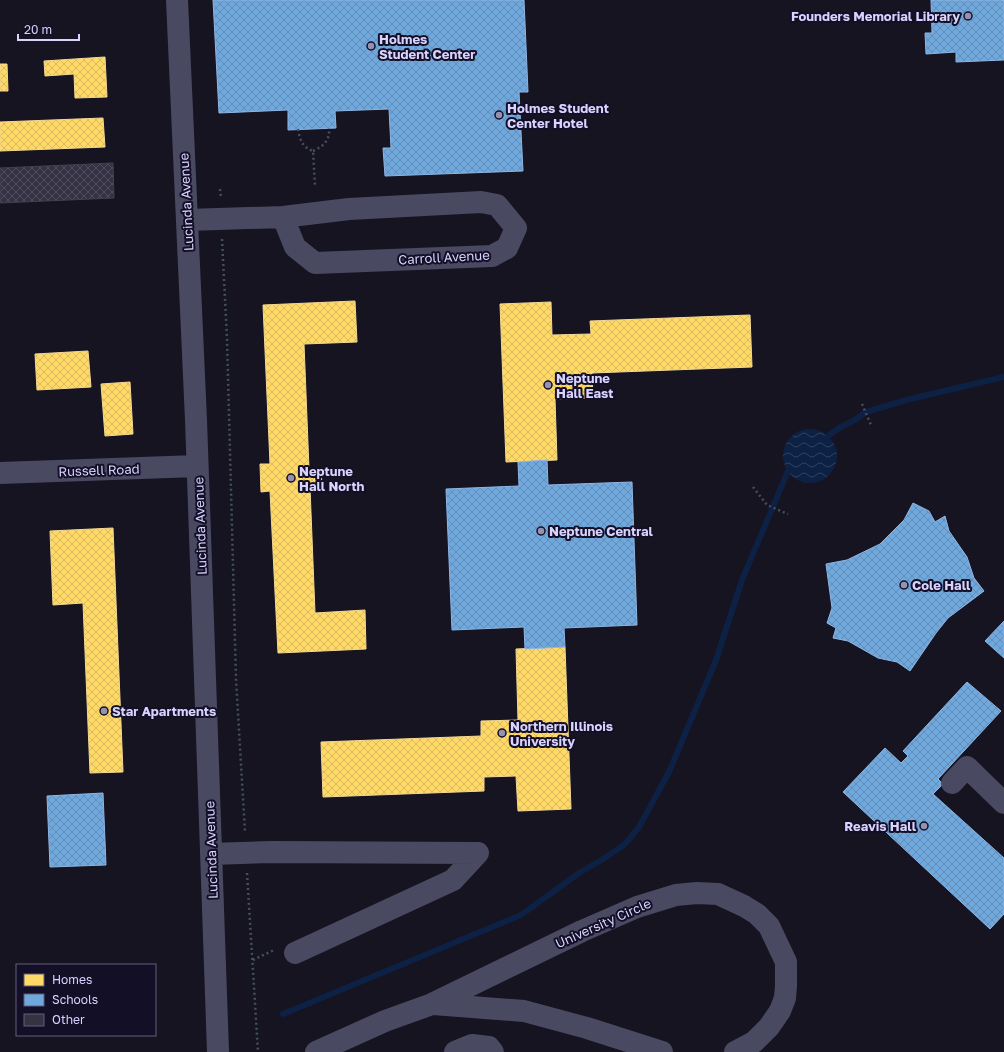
<svg xmlns="http://www.w3.org/2000/svg" width="1004" height="1052" viewBox="0 0 1004 1052" font-family="'Golos Text',sans-serif">
	<style>
		.water { fill: url(#water-waves) }
		.homes { fill: url(#homes-cross-hatch); stroke: #f4d894 }
		.schools { fill: url(#schools-cross-hatch); stroke: #8fb5e6 }
		.lines { fill: none; stroke-linecap: round; stroke-linejoin: round }
		.stream { stroke: #0d2144; stroke-width: 6 }
		.building { fill: url(#building-cross-hatch); stroke: #433f54 }
		.path { stroke: #44505f; stroke-width: 2.5; stroke-dasharray: 2 3; stroke-linecap: butt }
		.minor { stroke: #4a4962; stroke-width: 22 }
		.poi-dot { fill: #9591b1; stroke: #130f26; stroke-width: 1.5 }
		.labels { text-anchor: middle; dominant-baseline: central; stroke-width: 4; stroke-linejoin: round; paint-order: stroke }
		.poi-label { font-size: 13px; font-weight: bold; fill: #d9d4ff; stroke: #130f26; text-anchor: start }
		.street-label { font-size: 13px; fill: #d9d4ff; stroke: #130f26 }
	</style>
	<defs>
		<pattern id="water-waves" width="16" height="10" patternUnits="userSpaceOnUse"><rect width="16" height="10" fill="#0d2144"/><path d="M0 5q4-4 8 0t8 0" fill="none" stroke="#304060"/></pattern>
		<pattern id="homes-cross-hatch" width="8" height="8" patternUnits="userSpaceOnUse"><rect width="8" height="8" fill="#ffd966"/><path d="M0 0l8 8M0 8l8-8" fill="none" stroke="#d9ba61"/></pattern>
		<pattern id="schools-cross-hatch" width="8" height="8" patternUnits="userSpaceOnUse"><rect width="8" height="8" fill="#6fa8dc"/><path d="M0 0l8 8M0 8l8-8" fill="none" stroke="#648eb8"/></pattern>
		<pattern id="building-cross-hatch" width="8" height="8" patternUnits="userSpaceOnUse"><rect width="8" height="8" fill="#343243"/><path d="M0 0l8 8M0 8l8-8" fill="none" stroke="#514f5f"/></pattern>
	</defs>
	<rect width="100%" height="100%" fill="#161421"/>
	<path class="water" d="M783 456a27 27 0 1 1 54 0a27 27 0 1 1-54 0Z"/>
	<path class="homes" d="M105,57L107,97L75,98L74,74L45,76L44,61Z
		M0,64H7L8,91H0Z
		M103,118L105,147L0,151V122Z
		M355,301L357,342L304,344L309,469L321,468L322,487H310L315,613L365,610L366,649L278,653L270,491L261,492L260,464H270L263,305Z
		M551,302L552,335L591,334L590,321L750,315L752,367L592,373L593,398L555,399L557,460L506,462L500,304Z
		M88,351L91,387L37,390L35,354Z
		M130,382L133,434L105,436L101,384Z
		M113,528L123,772L90,773L83,603L53,605L50,531Z
		M565,647L571,809L518,811L516,776L484,777V791L323,797L321,742L481,736V721L518,720L516,649Z"/>
	<path class="schools" d="M213,0H524L528,92H519L523,171L385,176L383,148H391L389,109L335,111L336,128L288,130V110L219,113Z
		M931,0H1004V60L956,62V52L926,54L925,33H932Z
		M547,460L548,485L632,482L637,625L564,628L565,647L525,649L524,627L452,630L446,489L519,486L518,462Z
		M913,503L929,511L935,522L945,516L949,531L967,557L974,578L984,591L948,618L936,633L910,671L897,662L878,658L848,641L833,638L836,628L827,623L832,608L826,564L847,560L880,544L904,520Z
		M1004,621V658L985,641Z
		M967,682L1001,711L938,779L943,784L933,794L1004,858V914L990,929L843,792L885,748L901,763L908,756L903,751Z
		M103,793L106,865L50,867L47,796Z"/>
	<g class="lines">
		<path class="stream" d="M828,436L839,428L853,421L866,412L910,399L1004,377
			M283,1014L521,915L579,873L603,859L624,845L639,827L669,772L716,660L742,580L788,471"/>
	</g>
	<path class="building" d="M113,163L114,198L0,203V168Z"/>
	<g class="lines">
		<path class="path" d="M298,129C300,140 302,147 313,151L315,186
			M313,151C324,146 330,140 329,128
			M220,189L221,198
			M222,239L227,338L236,679L245,832
			M862,404L871,425
			M753,487L767,505L788,514
			M247,873L258,1052
			M253,960L274,950"/>
		<path class="minor" d="M177,0L196,420L218,1052
			M187,220L283,217L349,209L481,202L497,205L516,228L507,248L492,256L315,263L295,247L283,217
			M0,473L197,466
			M952,783L967,767L1004,803
			M211,854L272,852L478,853L453,880L295,953
			M433,1004L524,1011L587,1028L662,1052
			M316,1052L385,1021L432,1004L582,931L637,907L676,895L697,893L718,894L744,906L757,914L769,926L786,962V986L785,998L780,1011L769,1027L754,1042L735,1052
			M455,1052L472,1045L489,1047L493,1052"/>
	</g>
	<g class="poi-dot">
		<circle cx="968" cy="16" r="4"/>
		<circle cx="371" cy="46" r="4"/>
		<circle cx="499" cy="115" r="4"/>
		<circle cx="548" cy="385" r="4"/>
		<circle cx="291" cy="478" r="4"/>
		<circle cx="541" cy="531" r="4"/>
		<circle cx="904" cy="585" r="4"/>
		<circle cx="104" cy="711" r="4"/>
		<circle cx="502" cy="733" r="4"/>
		<circle cx="924" cy="826" r="4"/>
	</g>
	<g class="labels">
		<g class="poi-label">
			<text x="960" y="16" text-anchor="end">Founders Memorial Library</text>
			<text x="379" y="39">Holmes<tspan x="379" dy="15">Student Center</tspan></text>
			<text x="507" y="108">Holmes Student<tspan x="507" dy="15">Center Hotel</tspan></text>
			<text x="556" y="378">Neptune<tspan x="556" dy="15">Hall East</tspan></text>
			<text x="299" y="471">Neptune<tspan x="299" dy="15">Hall North</tspan></text>
			<text x="549" y="531">Neptune Central</text>
			<text x="912" y="585">Cole Hall</text>
			<text x="112" y="711">Star Apartments</text>
			<text x="510" y="726">Northern Illinois<tspan x="510" dy="15">University</tspan></text>
			<text x="916" y="826" text-anchor="end">Reavis Hall</text>
		</g>
		<g class="street-label">
			<text transform="translate(186 202) rotate(-93)">Lucinda Avenue</text>
			<text transform="translate(444 257) rotate(-3)">Carroll Avenue</text>
			<text transform="translate(99 470) rotate(-2)">Russell Road</text>
			<text transform="translate(200 526) rotate(-92)">Lucinda Avenue</text>
			<text transform="translate(211 850) rotate(-92)">Lucinda Avenue</text>
			<text transform="translate(603 923) rotate(-24)">University Circle</text>
		</g>
	</g>
	<rect x="16" y="964" width="140" height="72" fill="#130f26" stroke="#625e7d"/>
	<rect x="24" y="974" width="20" height="12" fill="#ffd966" stroke="#625e7d"/>
	<text x="52" y="984" font-size="12" fill="#d9d4ff">Homes</text>
	<rect x="24" y="994" width="20" height="12" fill="#6fa8dc" stroke="#625e7d"/>
	<text x="52" y="1004" font-size="12" fill="#d9d4ff">Schools</text>
	<rect x="24" y="1014" width="20" height="12" fill="#343243" stroke="#625e7d"/>
	<text x="52" y="1024" font-size="12" fill="#d9d4ff">Other</text>
	<path d="M18 34v6h61v-6" fill="none" stroke="#d9d4ff" stroke-width="2"/>
	<text x="24" y="34" font-size="12" fill="#d9d4ff" stroke="#130f26" stroke-width="3" paint-order="stroke">20 m</text>
</svg>
